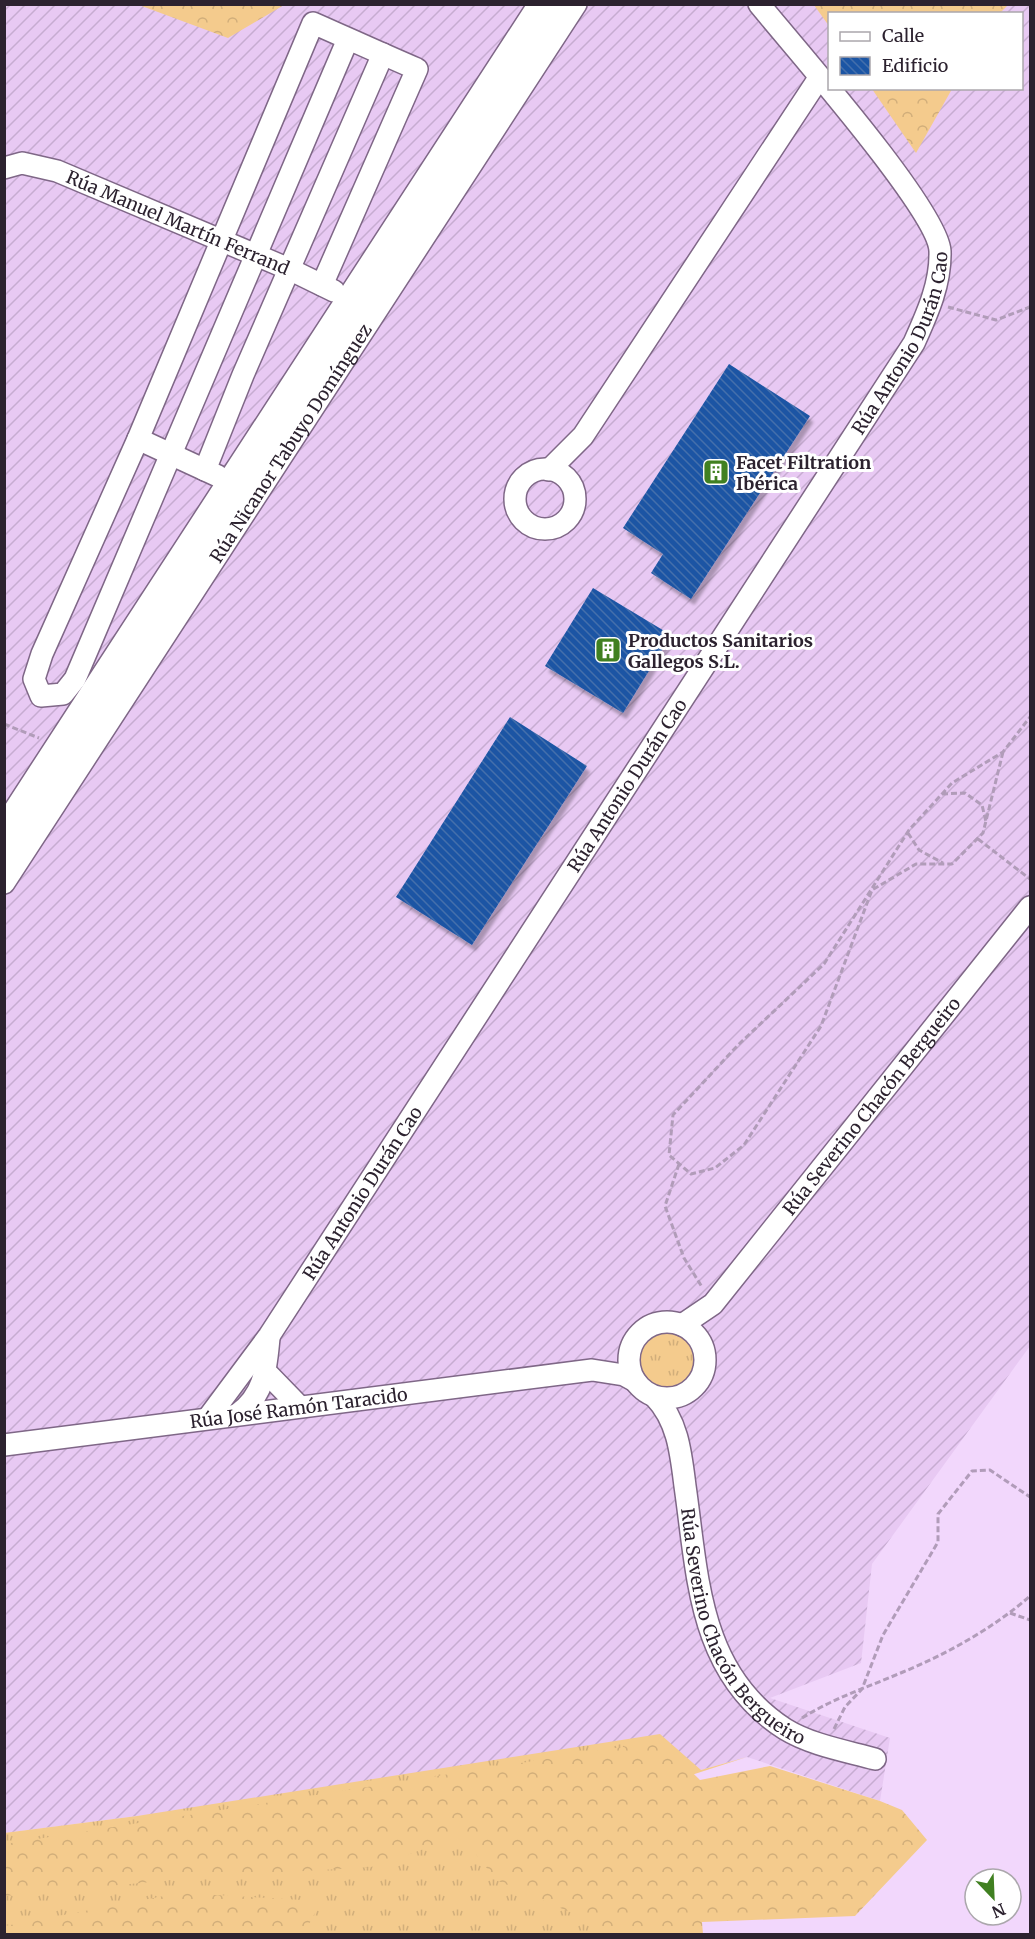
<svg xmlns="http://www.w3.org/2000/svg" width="1035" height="1939" viewBox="0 0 1035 1939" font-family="Merriweather,serif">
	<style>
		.industrial { fill: url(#industrial-furrows); fill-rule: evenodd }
		.grass { fill: url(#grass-tufts) }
		.forest { fill: url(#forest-crowns) }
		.building { fill: url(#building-back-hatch); filter: url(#shadow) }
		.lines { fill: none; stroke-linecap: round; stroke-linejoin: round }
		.minor-casing { stroke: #7f6787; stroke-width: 24 }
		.path { stroke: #b19cb9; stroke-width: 3; stroke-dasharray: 6 3; stroke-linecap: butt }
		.minor { stroke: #fff; stroke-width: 21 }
		.labels { text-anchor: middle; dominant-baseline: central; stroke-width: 6; stroke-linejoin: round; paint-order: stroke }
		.street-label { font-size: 18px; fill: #2c222f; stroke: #fff }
		.poi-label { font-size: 18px; font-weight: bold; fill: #2c222f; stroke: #fff; text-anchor: start }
	</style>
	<defs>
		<pattern id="industrial-furrows" width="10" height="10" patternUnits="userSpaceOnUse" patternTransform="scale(1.5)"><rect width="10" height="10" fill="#e8c9f3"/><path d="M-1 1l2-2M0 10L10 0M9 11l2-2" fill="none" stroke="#c7acd1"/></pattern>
		<pattern id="grass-tufts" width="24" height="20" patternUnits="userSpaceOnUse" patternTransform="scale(1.5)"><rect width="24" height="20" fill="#f4cb8d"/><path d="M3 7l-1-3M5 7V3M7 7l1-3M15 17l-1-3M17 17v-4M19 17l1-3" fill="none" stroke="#d1ae7a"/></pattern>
		<pattern id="forest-crowns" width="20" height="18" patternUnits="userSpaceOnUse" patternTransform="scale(1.5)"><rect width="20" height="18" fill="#f4cb8d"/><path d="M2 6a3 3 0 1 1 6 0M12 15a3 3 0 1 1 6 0" fill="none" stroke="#d1ae7a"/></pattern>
		<pattern id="building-back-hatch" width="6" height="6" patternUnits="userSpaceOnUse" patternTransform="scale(1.5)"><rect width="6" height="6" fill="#1b55a4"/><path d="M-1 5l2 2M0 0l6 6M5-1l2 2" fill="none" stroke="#446fab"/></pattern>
		<filter id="shadow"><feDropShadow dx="3.5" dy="6" stdDeviation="1.5" flood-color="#0004"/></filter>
	</defs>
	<rect width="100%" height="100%" fill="#f2d7fc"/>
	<path class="industrial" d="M4,5H1030V1346L872,1564L861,1663L770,1698L890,1738L880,1801L747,1757L701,1770L137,1816L5,1833ZM830,14H1022V88H830Z"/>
	<path class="grass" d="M637 1359a29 29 0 1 1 58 0a29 29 0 1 1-58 0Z
		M660,1734L701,1770L747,1757L670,1782L673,1934H5L4,1833L137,1816Z"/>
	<path class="forest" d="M139,5H284L228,38Z
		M814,5H1008L1000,13L830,14L829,26Z
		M872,89H952L916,153Z
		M660,1741L700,1780L770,1766L880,1801L902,1810L927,1840L855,1916L702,1922L703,1934H611V1930L496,1880L462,1836L371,1867L203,1877L5,1896V1844Z
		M180,1893L321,1901L304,1934H5V1926Z"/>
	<path class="building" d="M729,364L810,416L691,599L651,573L663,554L623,528Z
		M593,588L671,635L623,713L545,666Z
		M510,717L587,766L472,945L396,897Z"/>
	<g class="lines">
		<defs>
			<g id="minor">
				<path id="s1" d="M4,168L22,163L57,171L289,269L334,291"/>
				<path d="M322,285L417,69C382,54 347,38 313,23L138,439L42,654L34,679L41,696L63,694L75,679L348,39"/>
				<path d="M138,439L218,476"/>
				<circle cx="545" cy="499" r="30"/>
				<path d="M205,470L243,375L383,54"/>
				<path d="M549,470L583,436L819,78"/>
				<path d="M4,826L539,4"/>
				<path d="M4,855L557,4"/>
				<path id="s2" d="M4,883L576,4"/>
				<circle cx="667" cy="1360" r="38"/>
				<path id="s3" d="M682,1325L713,1304L1030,907"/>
				<path d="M266,1372L299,1406"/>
				<path id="s4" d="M655,1397C678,1421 681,1454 685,1486C698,1576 698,1673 785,1729C811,1745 846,1751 875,1759"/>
				<path d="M238,1414C265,1394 266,1369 269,1338"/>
				<path id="s5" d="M208,1418L269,1336L914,343C927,314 941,284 940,251C938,210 793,46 759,4"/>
				<path id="s6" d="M4,1445L592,1370L624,1375L635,1381"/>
			</g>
		</defs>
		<use href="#minor" class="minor-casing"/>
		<path class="path" d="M948,307L996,320L1030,307
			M4,724L39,738
			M1003,752L983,833L952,864H916L872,890L821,1026L744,1145L715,1168L691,1174L669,1155L673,1115L738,1045L824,964L909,830L952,783L1003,752L1030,717
			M942,794L965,793L982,805L986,822
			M908,833L919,850L943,863
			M978,839L1030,879
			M679,1164L665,1206L684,1258L702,1287
			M1010,1613L1030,1620
			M802,1718C834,1698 868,1687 903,1672C947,1654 995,1627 1030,1596
			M834,1729L845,1707L862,1689L883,1635L938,1542V1514L972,1471L990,1470L1030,1497"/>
		<use href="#minor" class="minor"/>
	</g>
	<defs>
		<symbol id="building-square" viewBox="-11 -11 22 22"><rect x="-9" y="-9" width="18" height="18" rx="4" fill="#408021" stroke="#fff"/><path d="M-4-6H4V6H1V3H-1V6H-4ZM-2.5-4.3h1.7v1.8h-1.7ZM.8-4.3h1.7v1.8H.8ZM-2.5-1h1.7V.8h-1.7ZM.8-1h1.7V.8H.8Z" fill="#fff"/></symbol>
	</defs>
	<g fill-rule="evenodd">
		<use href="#building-square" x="701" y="457" width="30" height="30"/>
		<use href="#building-square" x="593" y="635" width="30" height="30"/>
	</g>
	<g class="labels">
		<g class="street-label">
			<text stroke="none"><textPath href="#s1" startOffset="186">Rúa Manuel Martín Ferrand</textPath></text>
			<text stroke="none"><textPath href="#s5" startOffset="1281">Rúa Antonio Durán Cao</textPath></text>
			<text stroke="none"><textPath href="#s2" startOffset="525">Rúa Nicanor Tabuyo Domínguez</textPath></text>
			<text stroke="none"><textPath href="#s5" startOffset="759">Rúa Antonio Durán Cao</textPath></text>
			<text stroke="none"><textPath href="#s3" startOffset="291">Rúa Severino Chacón Bergueiro</textPath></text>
			<text stroke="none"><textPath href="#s5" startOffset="273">Rúa Antonio Durán Cao</textPath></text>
			<text stroke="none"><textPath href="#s6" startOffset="297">Rúa José Ramón Taracido</textPath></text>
			<text stroke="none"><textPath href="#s4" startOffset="254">Rúa Severino Chacón Bergueiro</textPath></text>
		</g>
		<g class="poi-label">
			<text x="736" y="462">Facet Filtration<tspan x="736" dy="21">Ibérica</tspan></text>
			<text x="628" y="640">Productos Sanitarios<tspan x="628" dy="21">Gallegos S.L.</tspan></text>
		</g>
	</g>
	<rect width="1035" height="1939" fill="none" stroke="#2c222f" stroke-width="12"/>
	<rect x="828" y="12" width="195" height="78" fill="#ffffff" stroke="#aba7ac" stroke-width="1.5"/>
	<rect x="840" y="32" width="30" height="9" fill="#ffffff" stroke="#aba7ac" stroke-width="1.5"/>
	<text x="882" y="42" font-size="18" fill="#2c222f">Calle</text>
	<rect x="840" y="57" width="30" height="18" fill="url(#building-back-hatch)" stroke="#aba7ac" stroke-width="1.5"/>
	<text x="882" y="72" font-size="18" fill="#2c222f">Edificio</text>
	<g transform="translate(993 1897) rotate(157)"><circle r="28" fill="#ffffff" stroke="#aba7ac" stroke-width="1.5"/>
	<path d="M0-4.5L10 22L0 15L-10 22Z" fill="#408021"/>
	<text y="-9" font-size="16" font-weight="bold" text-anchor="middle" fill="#2c222f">N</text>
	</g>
</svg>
